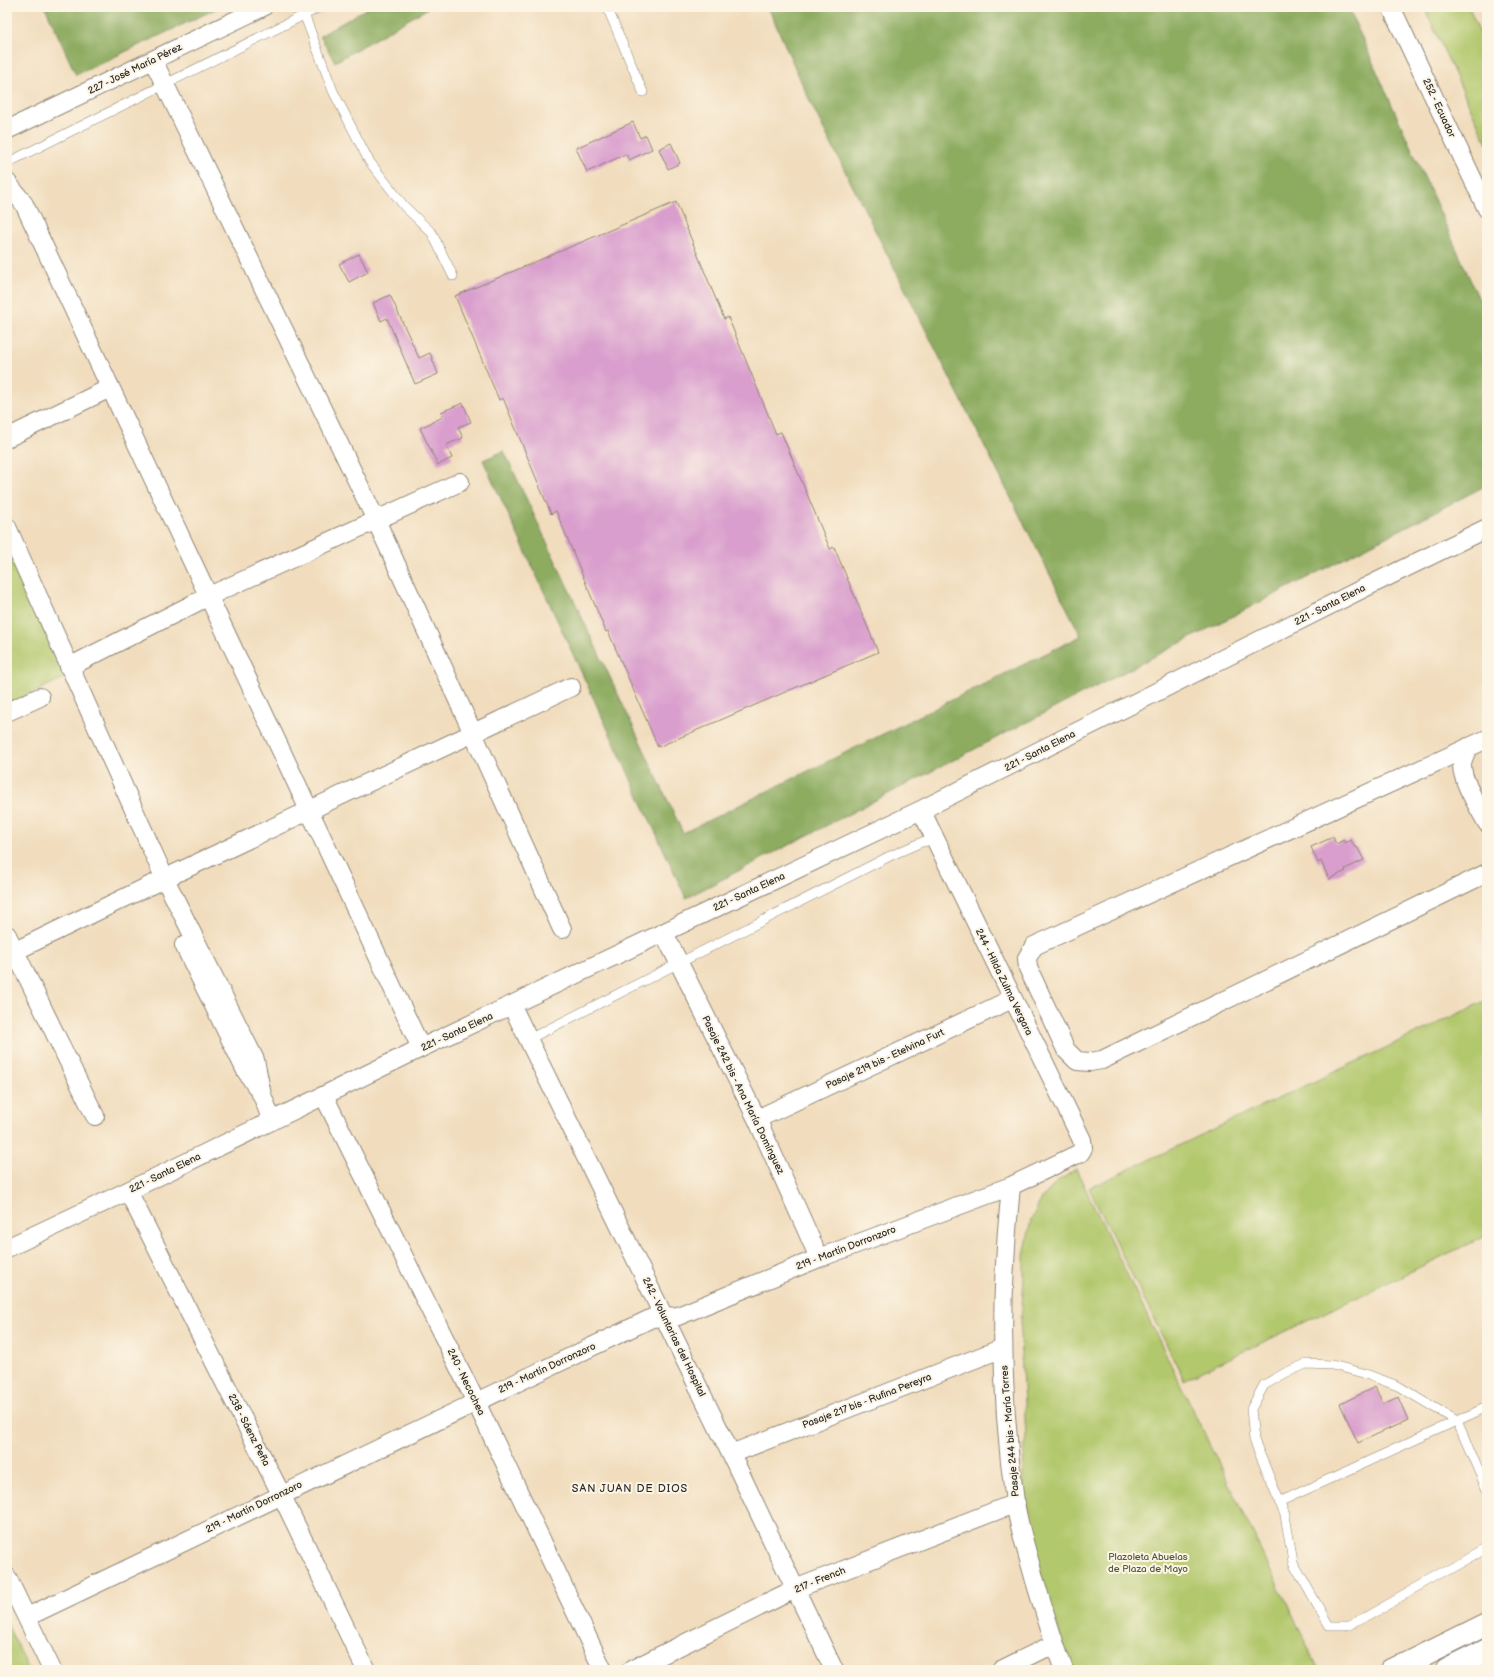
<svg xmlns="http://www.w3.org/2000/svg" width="1494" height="1677" viewBox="0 0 1494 1677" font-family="'Balsamiq Sans',sans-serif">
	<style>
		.green { fill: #b2c86d; stroke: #6e7a4c }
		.forest { fill: #8dac60; stroke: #5c6c46 }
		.building { fill: #d99ecd }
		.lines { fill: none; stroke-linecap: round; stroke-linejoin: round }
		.lane-casing { stroke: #8e8474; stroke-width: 10 }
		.street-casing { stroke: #8e8474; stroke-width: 20 }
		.secondary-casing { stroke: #8e8474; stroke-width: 24 }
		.lane { stroke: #fff; stroke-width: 9 }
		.street { stroke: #fff; stroke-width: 18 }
		.secondary { stroke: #fff; stroke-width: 22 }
		.labels { text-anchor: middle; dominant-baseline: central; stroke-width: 4; stroke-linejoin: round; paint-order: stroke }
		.street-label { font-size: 10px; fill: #2b2b2b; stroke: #fcf5e5 }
		.park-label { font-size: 10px; fill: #545a3f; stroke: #fcf5e5 }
		.neighbourhood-label { font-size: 11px; letter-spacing: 1px; fill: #2b2b2b; stroke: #fcf5e5 }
	</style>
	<rect width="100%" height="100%" fill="#fcf5e5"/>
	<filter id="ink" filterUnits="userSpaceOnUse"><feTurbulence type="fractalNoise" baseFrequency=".025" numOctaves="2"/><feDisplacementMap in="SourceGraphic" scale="8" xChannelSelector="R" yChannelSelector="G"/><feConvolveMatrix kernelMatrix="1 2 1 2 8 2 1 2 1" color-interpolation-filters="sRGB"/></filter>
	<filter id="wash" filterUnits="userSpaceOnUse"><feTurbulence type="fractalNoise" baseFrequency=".012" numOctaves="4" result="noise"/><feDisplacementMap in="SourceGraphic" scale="16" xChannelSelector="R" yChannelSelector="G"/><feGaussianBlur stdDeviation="0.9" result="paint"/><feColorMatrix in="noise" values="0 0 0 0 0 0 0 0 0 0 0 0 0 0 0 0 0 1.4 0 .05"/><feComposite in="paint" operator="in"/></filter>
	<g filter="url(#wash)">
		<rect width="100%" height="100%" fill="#f1ddbe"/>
		<path class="green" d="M1424,7H1469L1487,51V144Z
			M7,553L66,677L7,705Z
			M1487,1000V1235L1184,1380L1089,1188Z
			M1076,1169L1319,1670H1072L1044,1588L1032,1538L1022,1479L1026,1436L1020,1337L1024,1277V1256L1031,1220L1042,1198L1057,1182Z
			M7,1624L29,1670H7Z"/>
		<path class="forest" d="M45,7H220L76,75Z
			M369,7H430L335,62L320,36Z
			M768,7H1348L1487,317V485L686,898L483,460L504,451L683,833L1081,636L813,108Z"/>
		<g id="blocks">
			<path class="building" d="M633,122L640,138L646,135L652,149L629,160L626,154L587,172L576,148Z
				M671,143L680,163L668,169L659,149Z
				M676,202L724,319L728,317L776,434L781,432L830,549L834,547L878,652L658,747L608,631L606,632L556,511L551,514L503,398L499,400L455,296Z
				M359,254L368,272L349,282L339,264Z
				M390,295L419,358L430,353L438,374L415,384L387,318L381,321L373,303Z
				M463,403L471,422L458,427L463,438L446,445L452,458L438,465L420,428L443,417L441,412Z
				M1333,837L1336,844L1344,840L1345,843L1351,840L1355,848L1357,847L1364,860L1345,869L1346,871L1329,879L1321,861L1318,863L1311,847Z
				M1375,1387L1383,1404L1398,1397L1408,1420L1358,1443L1340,1404Z"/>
		</g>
	</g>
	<g filter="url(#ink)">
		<use href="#blocks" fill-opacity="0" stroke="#8e8474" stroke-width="1"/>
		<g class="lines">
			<defs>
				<path id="lane" d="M607,7L643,92
					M304,14L333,91L369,161L404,206L432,233L453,276
					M7,163L320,7
					M529,1039L890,856L922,842L936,839
					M1487,1490L1457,1421L1398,1386L1363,1373L1332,1365L1306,1364L1285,1373L1264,1385L1251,1409L1254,1440L1285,1515L1293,1562L1329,1626H1349L1487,1548
					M1279,1502L1487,1407"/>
				<path id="street" d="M1391,7L1487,209
					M153,60L376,520L562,929
					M7,130L263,7
					M7,182L24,204L421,1048
					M7,438L110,388
					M7,527L165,879L255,1060L262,1095
					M69,667L209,596L460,482
					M7,712L40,697
					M1487,739L1034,946L1027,958L1028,968L1066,1050L1077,1061L1090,1062L1102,1060L1487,873
					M1468,747C1466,753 1462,759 1462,765C1462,782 1479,808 1487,823
					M664,933L757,1119L819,1258
					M7,935L95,1116
					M184,945L246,1071L262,1095L272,1121
					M7,955L153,884L571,687
					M512,1006L731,1454L834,1670
					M324,1096L476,1402L603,1670
					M757,1119L1012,999
					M1011,1186C1000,1290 1000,1397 1015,1502C1019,1528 1028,1555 1035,1581C1044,1611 1053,1641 1064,1670
					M128,1191L281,1494L366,1670
					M7,1248L128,1191L421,1048L921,810L1360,590L1487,528
					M731,1454L1003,1348
					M7,1577L52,1670
					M27,1617L652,1318L678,1316L819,1258L1011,1186L1080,1153L1083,1148L1082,1140L921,810
					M631,1670L795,1589L1016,1503
					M1001,1670L1054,1644"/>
				<path id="secondary" d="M1394,1670L1487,1624
					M1447,1670L1487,1650"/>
			</defs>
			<use href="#lane" class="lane-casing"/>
			<use href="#street" class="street-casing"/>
			<use href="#secondary" class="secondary-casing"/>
			<use href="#lane" class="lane"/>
			<use href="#street" class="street"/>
			<use href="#secondary" class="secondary"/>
		</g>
	</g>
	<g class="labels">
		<g class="street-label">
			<text transform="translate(135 69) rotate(-26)">227 - José María Pérez</text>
			<text transform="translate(1439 108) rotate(65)">252 - Ecuador</text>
			<text transform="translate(1330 605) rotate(-27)">221 - Santa Elena</text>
			<text transform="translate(1040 751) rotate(-27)">221 - Santa Elena</text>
			<text transform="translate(749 892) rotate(-25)">221 - Santa Elena</text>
			<text transform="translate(1004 982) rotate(64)">244 - Hilda Zulma Vergara</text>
			<text transform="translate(457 1032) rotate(-25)">221 - Santa Elena</text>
			<text transform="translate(885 1059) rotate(-25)">Pasaje 219 bis - Etelvina Furt</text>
			<text transform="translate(743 1095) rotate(64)">Pasaje 242 bis - Ana María Domínguez</text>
			<text transform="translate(165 1173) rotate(-26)">221 - Santa Elena</text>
			<text transform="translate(846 1248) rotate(-21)">219 - Martín Dorronzoro</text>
			<text transform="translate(674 1337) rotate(64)">242 - Voluntarias del Hospital</text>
			<text transform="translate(547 1368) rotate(-25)">219 - Martín Dorronzoro</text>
			<text transform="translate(466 1382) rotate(64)">240 - Necochea</text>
			<text transform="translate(867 1401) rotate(-21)">Pasaje 217 bis - Rufina Pereyra</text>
			<text transform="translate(249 1430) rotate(63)">238 - Sáenz Peña</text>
			<text transform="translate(1010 1431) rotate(-95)">Pasaje 244 bis - María Torres</text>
			<text transform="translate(254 1507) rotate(-26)">219 - Martín Dorronzoro</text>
			<text transform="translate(820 1580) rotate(-22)">217 - French</text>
		</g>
		<g class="park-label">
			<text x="1148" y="1557">Plazoleta Abuelas<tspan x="1148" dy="12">de Plaza de Mayo</tspan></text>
		</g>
		<g class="neighbourhood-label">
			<text x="630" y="1488">SAN JUAN DE DIOS</text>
		</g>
	</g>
	<rect width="1494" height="1677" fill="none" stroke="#fcf5e5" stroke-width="24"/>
</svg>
